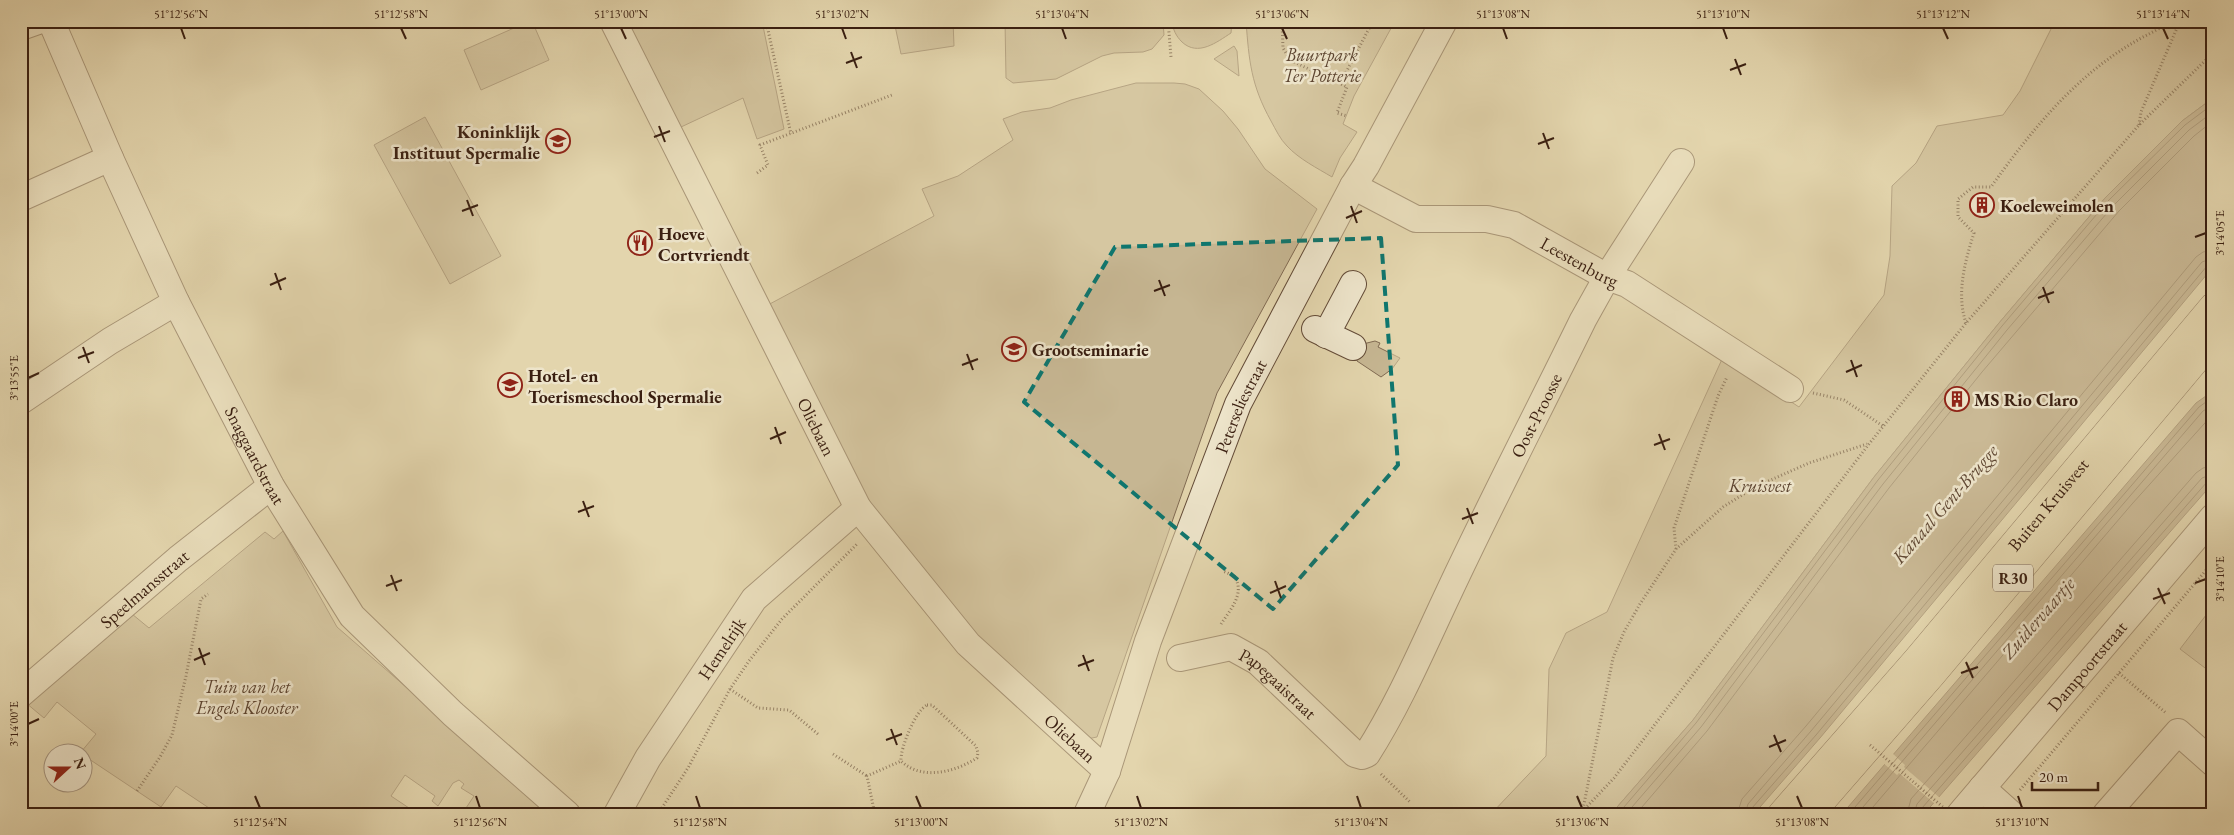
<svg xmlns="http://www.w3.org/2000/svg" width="2234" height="835" viewBox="0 0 2234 835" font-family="'EB Garamond',serif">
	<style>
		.green { fill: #c6b692; stroke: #806a52 }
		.water { fill: #aa9778; stroke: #7d674f }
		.pier { fill: #e3d5ad }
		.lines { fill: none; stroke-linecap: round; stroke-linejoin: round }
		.shore { stroke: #725b44; stroke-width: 1 }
		.minor-casing { stroke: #644c38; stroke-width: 28 }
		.major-casing { stroke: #3a1f11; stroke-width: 29 }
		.path { stroke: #3a1f11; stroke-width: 3; stroke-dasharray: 1 2.5; stroke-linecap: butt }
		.minor { stroke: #ede4ca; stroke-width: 26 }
		.major { stroke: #e3d5ad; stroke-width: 28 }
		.path-bridge { stroke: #3a1f11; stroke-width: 3; stroke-dasharray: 1 2.5; stroke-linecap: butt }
		.marked { fill: none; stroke: #0f766e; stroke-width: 4; stroke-dasharray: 10 6; stroke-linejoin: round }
		.ticks { fill: none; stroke: #3a1f11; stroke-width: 2 }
		.labels { text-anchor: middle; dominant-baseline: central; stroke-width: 5; stroke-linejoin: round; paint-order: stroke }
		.shield { fill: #ede4ca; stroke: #705a48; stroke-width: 1 }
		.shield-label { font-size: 16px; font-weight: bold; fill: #3a1f11 }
		.park-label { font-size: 18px; font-style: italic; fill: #5d4531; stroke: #ede4ca }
		.poi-label { font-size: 18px; font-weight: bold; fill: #3a1f11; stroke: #ede4ca; text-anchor: start }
		.street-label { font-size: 18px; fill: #3a1f11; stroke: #ede4ca }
		.water-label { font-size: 19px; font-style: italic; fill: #614935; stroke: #ede4ca }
		.neatline { fill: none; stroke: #3a1f11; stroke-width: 2 }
		.ticks-label { font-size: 12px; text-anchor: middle; fill: #3a1f11 }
	</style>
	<rect width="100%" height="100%" fill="#e3d5ad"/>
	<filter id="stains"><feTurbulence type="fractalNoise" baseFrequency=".004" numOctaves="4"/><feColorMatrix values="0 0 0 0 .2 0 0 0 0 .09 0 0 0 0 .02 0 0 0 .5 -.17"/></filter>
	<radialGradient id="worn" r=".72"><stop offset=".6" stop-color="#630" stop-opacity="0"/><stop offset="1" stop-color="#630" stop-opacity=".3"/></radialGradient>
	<path class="green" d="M530,21H532L549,60L481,90L464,50Z
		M626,21H762L784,129L757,139L743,98L681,127Z
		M894,21H953L954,46L901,54Z
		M1005,21H1142L1065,25L1163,22L1164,35L1152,49L1143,52L1114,53L1102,56L1056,79L1013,83L1006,78Z
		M1172,21H1232L1231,33C1217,42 1198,57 1182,42C1176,36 1173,30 1172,21Z
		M1246,21H1395L1354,96L1343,124L1357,132L1340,158L1332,177C1317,168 1299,159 1287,146C1280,139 1276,130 1271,121C1251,85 1249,61 1246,21Z
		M2055,21H2205L2213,26V98L2182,121L2105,198L1999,323L1874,477L1693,720L1611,814H1491L1546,756L1549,669L1566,633L1607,612L1723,357L1799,407L1884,295L1890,256L1892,186L1916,163L1937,126L2003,115L2020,91Z
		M1234,46L1237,51L1239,76L1214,59Z
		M1136,83H1174L1185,84L1199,89L1223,111L1238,129L1265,169L1317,209L1217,393L1097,737L1087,739L978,639L867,509L766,306L934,216L922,189L958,176L1013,140L1003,119L1022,112L1050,108L1071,100Z
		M425,117L501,256L450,284L374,145Z
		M1375,341L1380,343L1378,347L1400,358L1392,369L1381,377L1357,361L1356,358L1363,344Z
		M283,531L337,627L552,814H462L474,796L461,788L464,784L459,780L453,783L438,806L432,801L435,796L405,775L391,796L418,814H218L176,786L161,807L83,755L81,752L96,734L57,702L44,718L26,703L132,614L149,628L265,532L274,539Z
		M2213,606V674L2180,649Z"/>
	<path class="water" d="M2213,98V267L1820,738L1754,814H1611L1693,720L1874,477L1999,323L2105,198L2182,121Z
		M2213,391V483L2184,516L1924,814H1842L2196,403Z"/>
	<path class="pier" d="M1891,752L1905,765L1904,767L1940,798L1935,804L1899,773L1897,775L1882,762Z"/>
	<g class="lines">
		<path class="shore" d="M1618,814L1696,723L1878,480L2002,326L2108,201L2185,125L2213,104
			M1626,814L1701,727L1883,484L2007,330L2113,206L2189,130L2213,112
			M1636,814L1707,731L1889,488L1982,372L2119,211L2194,136L2213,121
			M1737,814L1742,799L1806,726L2196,257L2203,252L2213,250
			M1745,814L1748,804L1811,731L2202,262L2213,258
			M1751,814L1752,808L1816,735L2207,266L2213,264
			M1849,814L2199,407L2213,397
			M1857,814L2203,411L2213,405
			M1867,814L2132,504L2213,414
			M1907,814L1911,799L2196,473L2203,468L2213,466
			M1914,814L1917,804L2202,478L2213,474
			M1920,814L1922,808L2207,482L2213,480"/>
		<defs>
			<g id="minor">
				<path id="s1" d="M51,21L110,158L176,302L271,486L352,616L453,714L567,814"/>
				<path id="s2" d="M613,21L858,508L968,644L1107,771"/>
				<path d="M21,27L38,21"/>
				<path id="s3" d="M1353,186L1416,219H1487L1514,225L1607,277L1627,284L1790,389"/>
				<path d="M21,198L110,158"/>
				<path d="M1315,329L1353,347"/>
				<path d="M1326,335L1353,284"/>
				<path d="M21,401L110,341L176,302"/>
				<path id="s4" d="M1180,658L1231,647L1258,662L1355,754L1362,756L1367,754C1400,702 1423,647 1449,592C1492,500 1539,410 1583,320L1607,277L1681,162"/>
				<path id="s5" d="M21,694L178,559L271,486"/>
				<path d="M1982,788L2011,814"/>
				<path id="s6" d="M617,814L648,758L754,599L858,508"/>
				<path id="s7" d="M1087,814L1107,771L1148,641L1238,404L1353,186L1366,166L1444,21"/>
				<path id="s8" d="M1960,814L2213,517"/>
				<path d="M2106,814L2178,732L2213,763"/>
			</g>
			<g id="major">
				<path id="s9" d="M1782,814L1917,660L2213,307"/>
				<path d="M1810,814L1932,674L2213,339"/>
			</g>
		</defs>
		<use href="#minor" class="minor-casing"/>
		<use href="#major" class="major-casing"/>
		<path class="path" d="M766,21L791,134
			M1168,21L1171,57
			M1282,21L1283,48L1290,60L1334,81L1344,76L1373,21
			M1335,81L1347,87L1337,113L1347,116
			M2139,125L2141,112L2180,21
			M757,173L768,165L760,145L892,95
			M1966,323C1956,294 1965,261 1974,233L1958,217V199L1973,187H1991C2033,128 2079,71 2145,36C2156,31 2167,22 2180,23
			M1813,393L1844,400L1883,426
			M1676,549L1674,528L1718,396L1727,377
			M1221,624C1230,610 1246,593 1234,576L1223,571
			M2119,673L2166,713
			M730,689L758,708L789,710L819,735
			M927,705H932L976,746L978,753L977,758C955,772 922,781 901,761C900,749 915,711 927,705Z
			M833,754L867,776
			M1381,774L1411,803
			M2020,790L2213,562
			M137,791L160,757L172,735L186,676L201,599L208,594
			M1583,809L1613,658L1624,632L1640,604L1676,549L1723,507L1755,487L1809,463L1867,444
			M658,814L688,768L730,689L749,661L782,619L857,544
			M873,814L874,810L867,776L901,761
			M1580,814L1614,778L1869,444L1966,323L2139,125L2213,53"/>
		<use href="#minor" class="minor"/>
		<use href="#major" class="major"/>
		<path class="path-bridge" d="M1870,745L1951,814"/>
	</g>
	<path d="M0 0H2234V835H0ZM1381,238L1398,465L1273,609L1024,402L1115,247Z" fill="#e3d5ad" fill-opacity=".55" fill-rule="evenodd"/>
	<path class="marked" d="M1381,238L1398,465L1273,609L1024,402L1115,247Z"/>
	<path class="ticks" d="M181,28L185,39M401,28L406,39M621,28L626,39M842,28L846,39M1062,28L1066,39M1282,28L1287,39M1503,28L1507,39M1723,28L1727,39M1943,28L1948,39M2163,28L2168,39M851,52L857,68M1735,59L1741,75M846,63L862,57M1730,70L1746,64M659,126L665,142M1543,133L1549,149M654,137L670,131M1538,144L1554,138M467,200L473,216M1351,206L1357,223M462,211L478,205M1346,218L1362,211M2195,237L2206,233M275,273L281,290M1159,280L1165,296M270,285L286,278M2043,287L2049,303M1154,291L1170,285M2038,298L2054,292M83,347L89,363M967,354L973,370M78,358L94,352M1851,360L1857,377M962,365L978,359M1846,372L1862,365M28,378L39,373M775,427L781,444M1659,434L1665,450M770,439L786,432M1654,445L1670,439M583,501L589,517M1467,508L1473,524M578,512L594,506M1462,519L1478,513M391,575L397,591M1275,581L1281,598M2195,583L2206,579M386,586L402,580M2158,588L2165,604M1270,593L1286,586M2153,599L2170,593M199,648L205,665M1083,655L1089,671M194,660L210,653M1966,662L1973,678M1078,666L1094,660M1961,673L1978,667M28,724L39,719M891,729L897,745M1774,735L1781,752M886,740L902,734M1769,747L1786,740M255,796L260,808M476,796L480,808M696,796L700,808M916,796L921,808M1137,796L1141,808M1357,796L1361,808M1577,796L1582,808M1797,796L1802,808M2018,796L2022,808"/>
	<defs>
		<symbol id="school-ring" viewBox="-11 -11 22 22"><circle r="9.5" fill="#ede4ca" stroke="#8f2418" stroke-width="1.5"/><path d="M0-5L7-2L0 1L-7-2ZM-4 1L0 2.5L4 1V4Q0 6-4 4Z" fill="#8f2418"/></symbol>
		<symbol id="building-ring" viewBox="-11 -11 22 22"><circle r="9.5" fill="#ede4ca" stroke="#8f2418" stroke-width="1.5"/><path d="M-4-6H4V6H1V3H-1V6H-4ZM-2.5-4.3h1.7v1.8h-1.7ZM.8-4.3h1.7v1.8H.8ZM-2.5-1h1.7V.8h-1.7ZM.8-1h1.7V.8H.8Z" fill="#8f2418"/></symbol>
		<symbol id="restaurant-ring" viewBox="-11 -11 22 22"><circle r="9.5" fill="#ede4ca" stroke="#8f2418" stroke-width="1.5"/><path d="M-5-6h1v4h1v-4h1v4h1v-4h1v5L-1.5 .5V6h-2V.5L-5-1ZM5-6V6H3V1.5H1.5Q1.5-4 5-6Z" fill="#8f2418"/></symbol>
		<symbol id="university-ring" viewBox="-11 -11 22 22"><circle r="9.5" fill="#ede4ca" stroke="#8f2418" stroke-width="1.5"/><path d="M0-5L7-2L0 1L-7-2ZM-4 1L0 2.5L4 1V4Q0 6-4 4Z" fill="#8f2418"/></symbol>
	</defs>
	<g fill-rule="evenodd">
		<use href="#school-ring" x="544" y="127" width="28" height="28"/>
		<use href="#building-ring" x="1968" y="191" width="28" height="28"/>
		<use href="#restaurant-ring" x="626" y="229" width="28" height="28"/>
		<use href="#university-ring" x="1000" y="335" width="28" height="28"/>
		<use href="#school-ring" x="496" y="371" width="28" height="28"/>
		<use href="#building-ring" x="1943" y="385" width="28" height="28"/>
	</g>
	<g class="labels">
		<rect class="shield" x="1993" y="564.5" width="40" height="27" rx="4"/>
		<g class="shield-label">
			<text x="2013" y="578">R30</text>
		</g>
		<g class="park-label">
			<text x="1322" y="54">Buurtpark<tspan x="1322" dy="21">Ter Potterie</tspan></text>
			<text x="1760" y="485">Kruisvest</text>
			<text x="247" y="686">Tuin van het<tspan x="247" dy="21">Engels Klooster</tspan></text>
		</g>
		<g class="poi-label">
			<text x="540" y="131" text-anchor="end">Koninklijk<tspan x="540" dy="21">Instituut Spermalie</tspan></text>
			<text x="2000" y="205">Koeleweimolen</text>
			<text x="658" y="233">Hoeve<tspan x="658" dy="21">Cortvriendt</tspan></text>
			<text x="1032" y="349">Grootseminarie</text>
			<text x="528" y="375">Hotel- en<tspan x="528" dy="21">Toerismeschool Spermalie</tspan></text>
			<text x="1974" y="399">MS Rio Claro</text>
		</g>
		<g class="street-label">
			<text stroke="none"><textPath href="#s3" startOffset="245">Leestenburg</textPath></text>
			<text stroke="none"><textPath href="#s7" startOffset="436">Peterseliestraat</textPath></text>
			<text stroke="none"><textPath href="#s4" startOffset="608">Oost-Proosse</textPath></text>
			<text stroke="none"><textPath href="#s2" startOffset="454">Oliebaan</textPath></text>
			<text stroke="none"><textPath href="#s1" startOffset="480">Snaggaardstraat</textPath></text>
			<text stroke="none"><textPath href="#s9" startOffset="408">Buiten Kruisvest</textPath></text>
			<text stroke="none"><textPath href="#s5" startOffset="162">Speelmansstraat</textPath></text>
			<text stroke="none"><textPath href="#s6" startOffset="196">Hemelrijk</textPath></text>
			<text stroke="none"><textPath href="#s8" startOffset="195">Dampoortstraat</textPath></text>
			<text stroke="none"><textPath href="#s4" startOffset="112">Papegaaistraat</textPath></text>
			<text stroke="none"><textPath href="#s2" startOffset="859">Oliebaan</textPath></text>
		</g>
		<g class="water-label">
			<text transform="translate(1945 504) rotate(-49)">Kanaal Gent-Brugge</text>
			<text transform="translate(2038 618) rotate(-49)">Zuidervaartje</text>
		</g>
	</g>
	<rect width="2234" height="835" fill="none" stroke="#e3d5ad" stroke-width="55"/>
	<g transform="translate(68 768) rotate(69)"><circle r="24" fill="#ede4ca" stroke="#a59580"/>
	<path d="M0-4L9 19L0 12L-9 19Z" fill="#8f2418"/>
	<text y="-8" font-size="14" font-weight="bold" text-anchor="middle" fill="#3a1f11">N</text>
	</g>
	<path d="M2032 782v8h66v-8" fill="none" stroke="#3a1f11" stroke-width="2.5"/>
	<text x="2039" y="782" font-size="15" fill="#3a1f11" stroke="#ede4ca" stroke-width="4" paint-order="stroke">20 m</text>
	<rect x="28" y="28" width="2178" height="780" class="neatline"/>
	<g class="ticks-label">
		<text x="181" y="18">51°12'56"N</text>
		<text x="401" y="18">51°12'58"N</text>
		<text x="621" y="18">51°13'00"N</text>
		<text x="842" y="18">51°13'02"N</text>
		<text x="1062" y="18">51°13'04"N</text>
		<text x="1282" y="18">51°13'06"N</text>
		<text x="1503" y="18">51°13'08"N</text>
		<text x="1723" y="18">51°13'10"N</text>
		<text x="1943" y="18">51°13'12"N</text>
		<text x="2163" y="18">51°13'14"N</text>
		<text transform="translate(2220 233) rotate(-90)" y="4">3°14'05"E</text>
		<text transform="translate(14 378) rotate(-90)" y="4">3°13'55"E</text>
		<text transform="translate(2220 579) rotate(-90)" y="4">3°14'10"E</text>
		<text transform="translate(14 724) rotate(-90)" y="4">3°14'00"E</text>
		<text x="260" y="826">51°12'54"N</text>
		<text x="480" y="826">51°12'56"N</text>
		<text x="700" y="826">51°12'58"N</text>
		<text x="921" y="826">51°13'00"N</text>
		<text x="1141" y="826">51°13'02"N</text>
		<text x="1361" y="826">51°13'04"N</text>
		<text x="1582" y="826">51°13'06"N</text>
		<text x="1802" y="826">51°13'08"N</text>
		<text x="2022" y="826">51°13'10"N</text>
	</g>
	<rect width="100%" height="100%" filter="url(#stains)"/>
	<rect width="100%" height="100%" fill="url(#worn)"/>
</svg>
